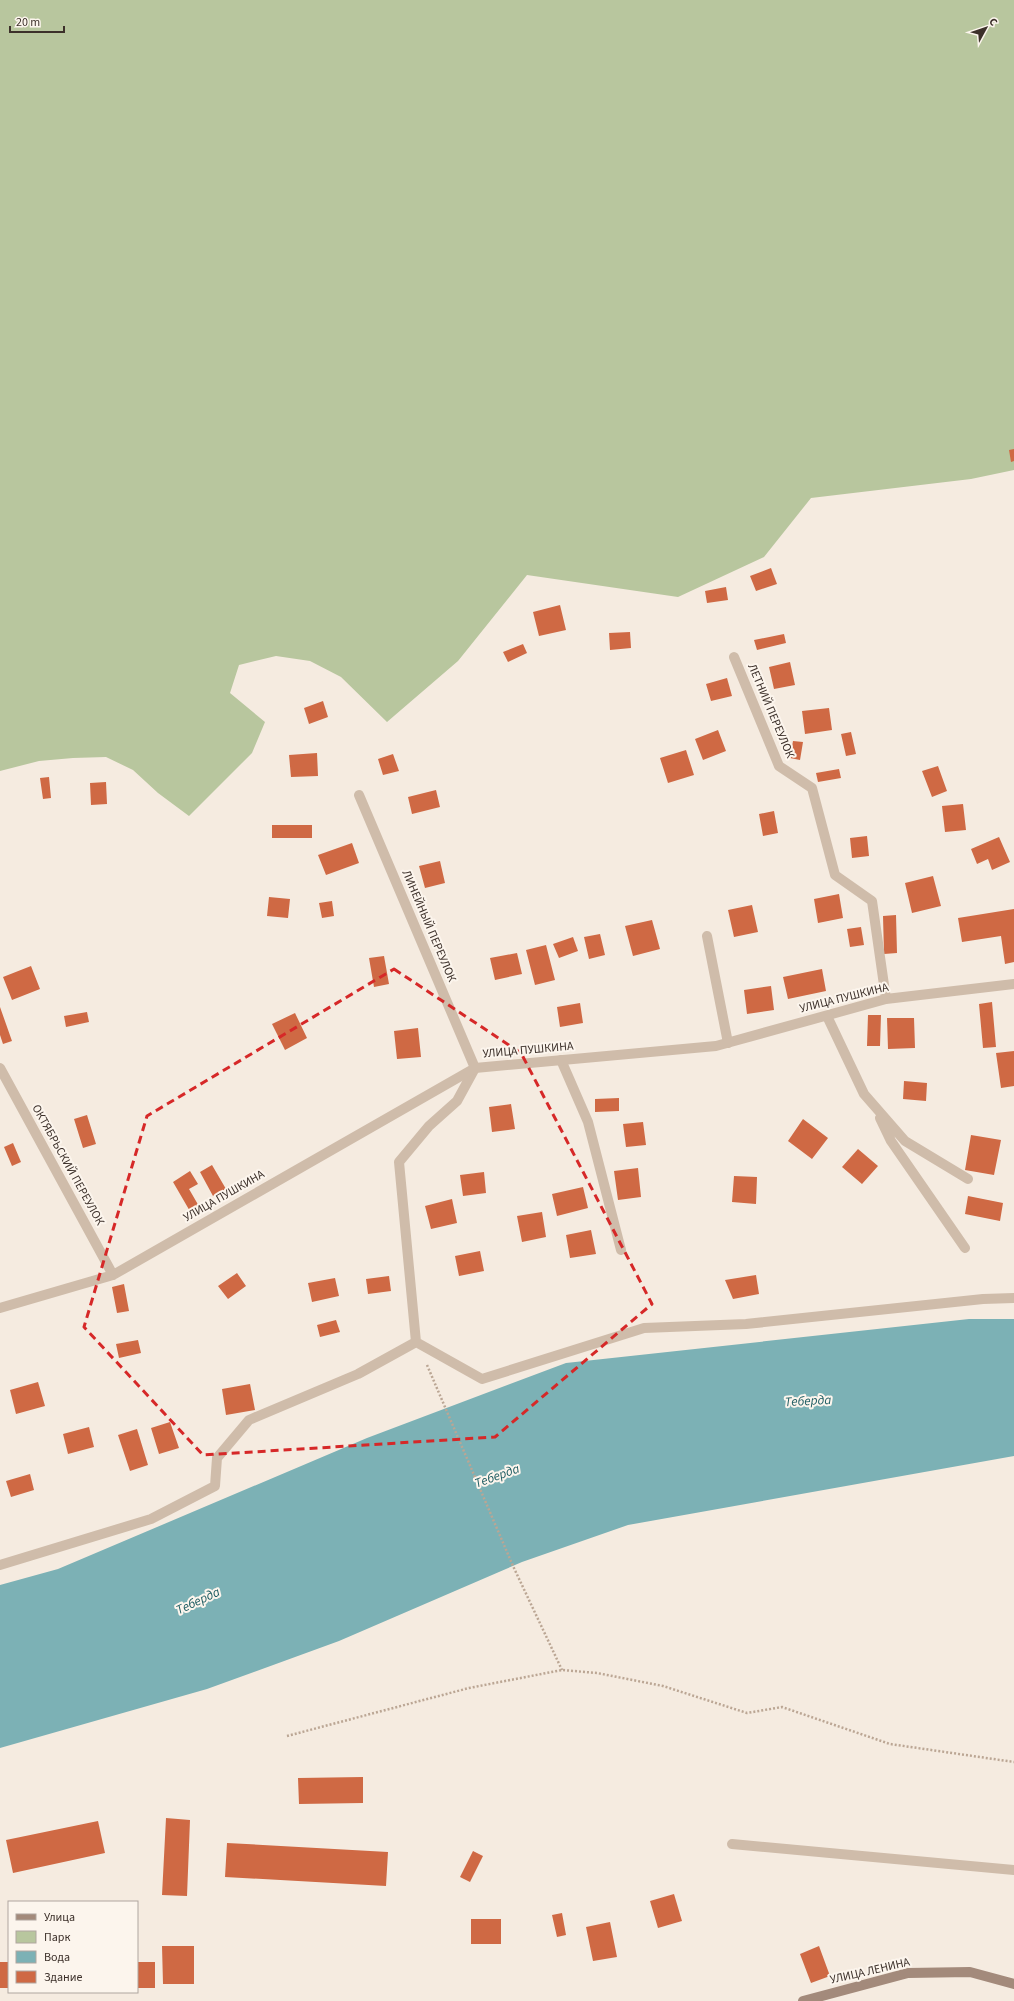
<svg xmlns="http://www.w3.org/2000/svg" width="1014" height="2001" viewBox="0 0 1014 2001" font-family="'Source Sans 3',sans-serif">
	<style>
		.green { fill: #b8c69e }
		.water { fill: #7cb1b5 }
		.building { fill: #cf6944 }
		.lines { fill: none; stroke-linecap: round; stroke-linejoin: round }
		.path { stroke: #bba694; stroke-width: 2.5; stroke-dasharray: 2 2; stroke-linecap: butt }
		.lane { stroke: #cfbcaa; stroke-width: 10 }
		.street { stroke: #cfbcaa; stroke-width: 10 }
		.secondary { stroke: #a38a7b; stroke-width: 10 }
		.marked { fill: none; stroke: #d62828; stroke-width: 3; stroke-dasharray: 8 5; stroke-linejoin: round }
		.labels { text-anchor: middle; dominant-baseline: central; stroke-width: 4; stroke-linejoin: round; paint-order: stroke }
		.street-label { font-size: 12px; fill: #3c302a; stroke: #fcf5ed }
		.water-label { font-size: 13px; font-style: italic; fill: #1c5b61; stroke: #fcf5ed }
	</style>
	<rect width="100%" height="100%" fill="#f5ebe0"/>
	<path class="green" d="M0,0H1014V470L971,479L811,498L764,557L678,597L527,575L458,661L387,722L341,677L310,661L276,656L239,665L230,693L265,722L252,753L189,816L158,793L133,770L106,757L73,758L39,761L0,771Z"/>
	<path class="water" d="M969,1319H1014V1456L628,1525L522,1562L339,1641L207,1689L0,1748V1585L58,1569L367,1438L566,1363Z"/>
	<path class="building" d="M1014,449V461L1011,462L1009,450Z
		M771,568L777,584L756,591L750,576Z
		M726,587L728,600L707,603L705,591Z
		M560,605L566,630L539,636L533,612Z
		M630,632L631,648L610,650L609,633Z
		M784,634L786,643L757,650L754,640Z
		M523,644L527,653L508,662L503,652Z
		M790,662L795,685L774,689L769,667Z
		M727,678L732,696L711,701L706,684Z
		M323,701L328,717L309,724L304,708Z
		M829,708L832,730L805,734L802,711Z
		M718,730L726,751L703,760L695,739Z
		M851,732L856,754L846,756L841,734Z
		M793,741L803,742L800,760L790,758Z
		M686,750L694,775L668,783L660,758Z
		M317,753L318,776L291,777L289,755Z
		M393,754L399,771L383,775L378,759Z
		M938,766L947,791L932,797L922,771Z
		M839,769L841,778L818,782L816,773Z
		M49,777L51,798L43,799L40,778Z
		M106,782L107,804L91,805L90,783Z
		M436,790L440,807L412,814L408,797Z
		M963,804L966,830L945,832L942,806Z
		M774,811L778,833L763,836L759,814Z
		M272,825H312V838H272Z
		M867,836L869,856L852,858L850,838Z
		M999,837L1010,862L992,870L988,859L977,864L971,849Z
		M352,843L359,863L326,875L318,855Z
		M440,861L445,883L425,888L419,866Z
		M933,876L941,906L912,913L905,883Z
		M839,894L843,918L818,923L814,899Z
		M269,897L290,899L288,918L267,916Z
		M332,901L334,916L322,918L319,903Z
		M752,905L758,932L734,937L728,910Z
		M1014,909V962L1005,964L1001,936L962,942L958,918Z
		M896,915L897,953L884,954L883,916Z
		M652,920L660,949L633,956L625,926Z
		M861,927L864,945L850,947L847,929Z
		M600,934L605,955L589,959L584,937Z
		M573,937L578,951L559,958L553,944Z
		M546,945L555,980L535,985L526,950Z
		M517,953L522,974L495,980L490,958Z
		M384,956L389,984L374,987L369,958Z
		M31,966L40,989L12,1000L3,977Z
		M822,969L826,991L788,999L783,977Z
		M771,986L774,1010L747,1014L744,990Z
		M992,1002L996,1047L983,1048L979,1004Z
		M580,1003L583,1023L560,1027L557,1007Z
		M0,1007L12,1041L3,1044L0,1035Z
		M87,1012L89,1022L66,1027L64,1016Z
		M295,1013L307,1038L285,1050L272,1024Z
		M868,1015H881L880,1046H867Z
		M887,1018H914L915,1048L888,1049Z
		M418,1028L421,1057L397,1059L394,1031Z
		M1014,1051V1086L1001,1088L996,1053Z
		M904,1081L927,1083L926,1101L903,1099Z
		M619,1098V1111L595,1112V1099Z
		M511,1104L515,1129L492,1132L489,1107Z
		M87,1115L96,1144L83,1148L74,1119Z
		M803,1119L828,1138L812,1159L788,1141Z
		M643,1122L646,1145L626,1147L623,1124Z
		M971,1135L1001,1140L994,1175L965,1170Z
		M13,1143L21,1162L12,1166L4,1147Z
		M858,1149L878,1166L862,1184L842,1167Z
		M212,1165L226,1189L213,1196L200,1172Z
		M638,1168L641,1197L618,1200L614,1171Z
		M190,1171L198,1184L189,1189L200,1208L191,1213L173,1182Z
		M484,1172L486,1193L463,1196L460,1175Z
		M734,1176L757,1177L756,1204L732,1202Z
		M583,1187L588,1208L557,1216L552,1194Z
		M968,1196L1003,1203L1000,1221L965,1214Z
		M452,1199L457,1223L431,1229L425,1206Z
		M542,1212L546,1237L522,1242L517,1216Z
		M591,1230L596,1254L570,1258L566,1235Z
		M480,1251L484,1271L459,1276L455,1256Z
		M237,1273L246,1286L228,1299L218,1286Z
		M756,1275L759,1294L733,1299L725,1280Z
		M389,1276L391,1291L368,1294L366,1279Z
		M335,1278L339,1296L312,1302L308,1283Z
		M124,1284L129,1311L117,1313L112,1287Z
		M336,1320L340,1332L320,1337L317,1325Z
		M138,1340L141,1353L119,1358L116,1344Z
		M38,1382L45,1406L16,1414L10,1390Z
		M250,1384L255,1410L226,1415L222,1389Z
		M170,1422L179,1448L159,1454L151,1428Z
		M89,1427L94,1447L68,1454L63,1434Z
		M137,1429L148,1465L130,1471L118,1435Z
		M30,1474L34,1490L11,1497L6,1481Z
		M363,1777V1803L299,1804L298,1778Z
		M166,1818L190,1820L187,1896L162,1895Z
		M98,1821L105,1853L13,1873L6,1840Z
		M227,1843L388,1852L386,1886L225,1877Z
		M473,1851L483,1856L470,1882L460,1877Z
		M674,1894L682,1921L658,1928L650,1901Z
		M562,1913L566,1935L557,1937L552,1915Z
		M471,1919H501V1944H471Z
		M610,1922L617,1957L593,1961L586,1927Z
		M162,1946H194V1984H163Z
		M819,1946L830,1976L811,1983L800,1954Z
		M0,1962H9V1988H0Z
		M137,1962H155V1988H137Z"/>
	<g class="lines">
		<path class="path" d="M427,1365L513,1566L562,1670
			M287,1736L469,1688L562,1670L597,1673L663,1686L747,1713L782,1707L890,1744L1014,1762"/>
		<path class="lane" d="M707,936L728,1043
			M827,1016L864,1094L905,1141L968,1179
			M561,1060L588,1122L621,1250
			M880,1118L891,1141L965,1248
			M416,1342L399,1162L429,1126L457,1101L475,1068
			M0,1565L151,1519L215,1486L217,1458L249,1420L358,1374L416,1342L482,1379L644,1328L746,1324L983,1299L1014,1298
			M732,1844L1014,1870"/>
		<path class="street" d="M734,657L779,766L812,788L835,875L872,901L886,999
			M359,795L475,1068
			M0,1068L113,1275
			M0,1308L113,1275L475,1068L716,1046L886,999L1014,984"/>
		<path class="secondary" d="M803,2001L908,1973L970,1972L1014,1984"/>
	</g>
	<path class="marked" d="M394,969L521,1053L652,1304L495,1437L203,1455L84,1327L147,1116Z"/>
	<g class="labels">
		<g class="street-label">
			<text transform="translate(771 711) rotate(67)">ЛЕТНИЙ ПЕРЕУЛОК</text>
			<text transform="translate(429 926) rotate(67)">ЛИНЕЙНЫЙ ПЕРЕУЛОК</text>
			<text transform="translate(844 998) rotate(-14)">УЛИЦА ПУШКИНА</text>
			<text transform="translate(528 1050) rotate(-5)">УЛИЦА ПУШКИНА</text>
			<text transform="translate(68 1165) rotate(61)">ОКТЯБРЬСКИЙ ПЕРЕУЛОК</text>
			<text transform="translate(224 1196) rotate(-30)">УЛИЦА ПУШКИНА</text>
			<text transform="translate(870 1971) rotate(-13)">УЛИЦА ЛЕНИНА</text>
		</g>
		<g class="water-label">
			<text transform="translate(808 1401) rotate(-3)">Теберда</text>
			<text transform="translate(497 1476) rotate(-20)">Теберда</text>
			<text transform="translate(198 1601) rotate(-25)">Теберда</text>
		</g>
	</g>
	<rect x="8" y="1901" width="130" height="92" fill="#fcf5ed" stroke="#afa69f"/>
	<rect x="16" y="1914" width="20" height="6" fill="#a38a7b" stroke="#afa69f"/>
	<text x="44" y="1921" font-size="12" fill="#3c302a">Улица</text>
	<rect x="16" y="1931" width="20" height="12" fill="#b8c69e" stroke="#afa69f"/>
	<text x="44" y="1941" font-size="12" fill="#3c302a">Парк</text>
	<rect x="16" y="1951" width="20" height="12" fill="#7cb1b5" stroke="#afa69f"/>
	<text x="44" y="1961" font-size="12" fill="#3c302a">Вода</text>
	<rect x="16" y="1971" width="20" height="12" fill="#cf6944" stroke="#afa69f"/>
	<text x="44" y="1981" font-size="12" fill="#3c302a">Здание</text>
	<g transform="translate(986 28) rotate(50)" stroke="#fcf5ed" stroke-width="3" paint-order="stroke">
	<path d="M0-3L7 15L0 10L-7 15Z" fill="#3c302a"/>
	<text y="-6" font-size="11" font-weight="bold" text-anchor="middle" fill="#3c302a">С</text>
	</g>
	<path d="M10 26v6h54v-6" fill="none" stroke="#3c302a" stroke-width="2"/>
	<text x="16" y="26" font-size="12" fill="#3c302a" stroke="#fcf5ed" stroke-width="3" paint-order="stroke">20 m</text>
</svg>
